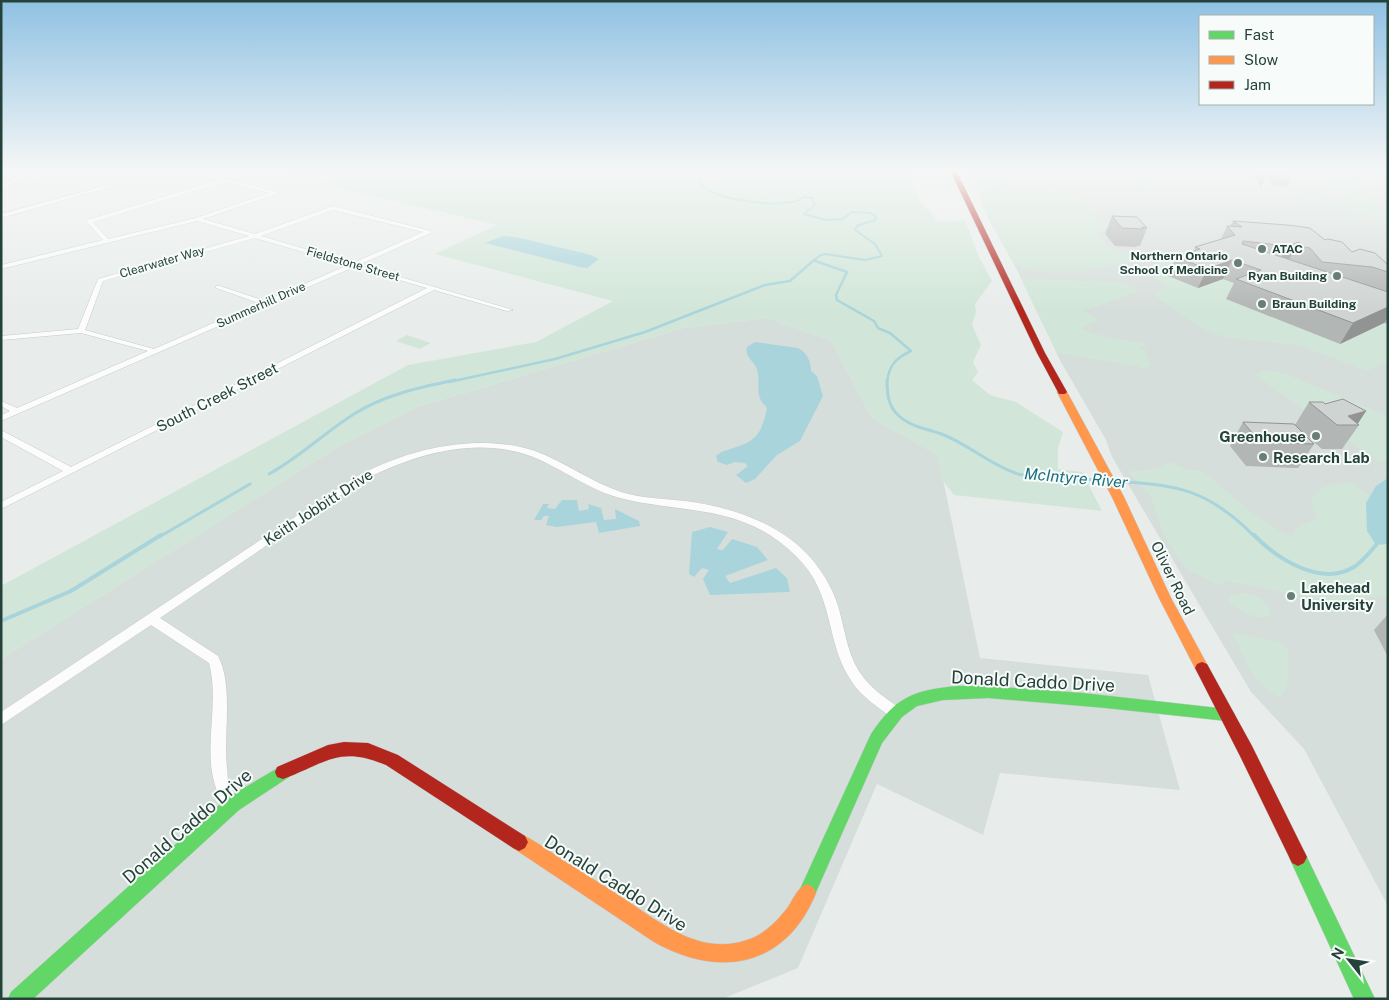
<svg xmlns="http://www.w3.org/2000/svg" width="1389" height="1000" viewBox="0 0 1389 1000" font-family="'Public Sans',sans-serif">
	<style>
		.built { fill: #d6dedb }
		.green { fill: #d1e6d8 }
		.water { fill: #a9d4db }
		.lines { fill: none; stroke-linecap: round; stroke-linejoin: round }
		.stream-far3 { stroke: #a9d4db; stroke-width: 2 }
		.stream-far2 { stroke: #a9d4db; stroke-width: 2.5 }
		.stream-far1 { stroke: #a9d4db; stroke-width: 3 }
		.stream { stroke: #a9d4db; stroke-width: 4 }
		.street-casing { stroke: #c5cac8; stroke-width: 1 }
		.fast-casing { stroke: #c3cbc8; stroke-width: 1 }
		.slow-casing { stroke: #c3cbc8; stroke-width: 1 }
		.jam-casing { stroke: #c3cbc8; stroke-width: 1 }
		.street { fill: #fcfcfc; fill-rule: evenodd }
		.fast { fill: #63d668; fill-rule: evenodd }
		.slow { fill: #ff974d; fill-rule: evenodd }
		.jam { fill: #b3261e; fill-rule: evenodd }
		.wall { fill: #b2b6b5 }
		.shaded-wall { fill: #919493 }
		.building { fill: #cfd4d2; stroke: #919493 }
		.poi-dot { fill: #697e78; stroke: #f7fbf9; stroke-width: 2 }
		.labels { text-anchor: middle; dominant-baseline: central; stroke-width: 4; stroke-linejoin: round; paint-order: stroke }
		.far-poi-label { font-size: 12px; font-weight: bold; fill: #24423a; stroke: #f7fbf9; text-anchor: start }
		.far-street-label { font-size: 12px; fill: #24423a; stroke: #f7fbf9 }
		.street-label { font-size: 15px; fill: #24423a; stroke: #f7fbf9 }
		.poi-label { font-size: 15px; font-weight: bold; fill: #24423a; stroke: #f7fbf9; text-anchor: start }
		.water-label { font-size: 16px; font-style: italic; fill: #1c6f80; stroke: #f7fbf9 }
		.near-street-label { font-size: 18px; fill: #24423a; stroke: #f7fbf9 }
	</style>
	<rect width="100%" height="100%" fill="#e8edeb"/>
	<path class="built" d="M965,170H1388V906L1304,749L1251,692L1112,457L1106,440L1061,362L1015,266L983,207L977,188Z
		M767,318L831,340L872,418L938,455L980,658L1148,675L1180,790L1000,773L983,835L877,784L798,968L722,999H1V659L339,446L417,407L683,328Z"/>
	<path class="green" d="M264,170H910L918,198L938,222L965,220L979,257L992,281L975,304L976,312L972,325L981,345L973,362L978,372L972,380L990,395L1016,402L1063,432L1058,448V469L1082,472L1102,511L954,495L943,481L937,455L872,418L831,340L767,318L683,328L417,407L339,446L1,659V586L408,365L536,342L613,301L435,254L497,225Z
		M966,170H1051L1053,174L1013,173L1021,185L974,183Z
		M1063,170H1109L1119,176L1071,175Z
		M1116,170H1244C1261,191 1324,200 1351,204L1317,177L1327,172L1326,170H1348L1388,222L1256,184L1225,181L1185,183L1141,177L1140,178L1186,186L1137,188L1122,172Z
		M990,187L1037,191L1073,192L1098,219L1110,226L1097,234L1106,245L1138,259L1136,261C1099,270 1052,276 1015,266L989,220L977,188Z
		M1204,244L1263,248L1388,292V361L1367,371L1298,345L1231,338L1214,334L1200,327L1154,295L1155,292L1169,287L1142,269Z
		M1027,279L1118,282L1136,288L1135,293L1083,311L1098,320L1080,328C1099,339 1127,339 1149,344L1140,348L1145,351L1151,366L1140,369L1139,366L1057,353L1022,280Z
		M407,335L431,343L420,349L396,341Z
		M1265,370L1283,373L1388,416V459L1381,463L1255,375Z
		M1170,462L1186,469L1204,472L1255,516L1287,535H1293C1296,526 1308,522 1317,520L1311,499C1321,484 1334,484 1351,482L1366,493L1388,519V596L1367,598L1354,606L1228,581L1218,585L1189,570L1180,561L1164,535L1150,495L1128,471C1144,472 1156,470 1170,462Z
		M1241,593C1256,595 1268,598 1271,614C1260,623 1238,610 1229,602V596Z
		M1234,633L1281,643L1288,651V680L1286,689L1279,697C1257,688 1241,656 1234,633Z"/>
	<path class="water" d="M503,236L516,237L591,255L599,259L587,268L580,267L485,243Z
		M755,342L798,348C807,353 811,361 811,371L817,376L823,396L800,441L777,455L755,479L746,483L736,475L748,466L745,463L734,462L727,465L718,462L716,456C720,452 725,451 730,449C757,441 761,435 767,408C765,405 761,402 760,398C756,391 761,377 756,367C752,360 745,356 747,347Z
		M1388,478V544L1376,545L1367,531L1366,503L1376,486Z
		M562,500H577L579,511L589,509L588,504L601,508L604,520L616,519L615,509L639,521L640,526L599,533L596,522L557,527L546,525L549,516H544L541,520H534L543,504H549L547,508L555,509Z
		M710,527L728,532L717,549L723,550L732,539L757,547L768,560L725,576L730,583L776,568L787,578L790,592L710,595L703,579L709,570L702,568L694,577L689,574L692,532Z"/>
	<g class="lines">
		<path class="stream-far3" d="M700,170C700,175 698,181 702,185C718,201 772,206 793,202C797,202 800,199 803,197L812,198L815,205L804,214L826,220L843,219L851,212L870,213L876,216L875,220L857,226L855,230L875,244L882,256L865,260L825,254L819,256L812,262
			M815,261L819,262"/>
		<path class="stream-far2" d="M815,261L847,272L836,295L837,300L874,321L878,328L890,333L911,351C896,358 889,365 887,382
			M449,382L555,359L645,332L765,285L790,281L813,261"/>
		<path class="stream-far1" d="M887,380C887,393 888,406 898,415C910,427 929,429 944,435C969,445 992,466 1018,474C1047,481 1077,479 1106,480
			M269,474C300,457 324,433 354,414C384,395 421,387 455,380
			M1112,481C1177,485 1207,488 1255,537
			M159,537L250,484"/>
		<path class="stream" d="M1254,535C1277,559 1321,587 1354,567C1363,561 1369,553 1376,545
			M1,621L71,591L161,535"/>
		<defs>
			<path id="street" d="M1,170H9L1,172Z
				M19,170H23L21,178L70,170H81L19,181L1,188V185L16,179Z
				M163,170H170L1,218V214Z
				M181,170H189L277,192V194L203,219L255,234L333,206L431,231V233L359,265L513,310L507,311L434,290L1,509V502L63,471L1,437V430L71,467L427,288L354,267L1,421V415L10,411L1,406V401L17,408L148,351L81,333L1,340V336L78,329L98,279L249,236L197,221L1,269V265L103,240L87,222V220L219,180ZM224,182L269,193L196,218L108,239L93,222ZM333,210L423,232L353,263L261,236ZM255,238L348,265L265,301L220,286H216V288L259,303L154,349L85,330L103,281Z
				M479,443C498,443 517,445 535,451C565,462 591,482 621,492C641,498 664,499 685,501C732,507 784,524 815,563C825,576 833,590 838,606C845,629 847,654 861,674C871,689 887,699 901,709L903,713L901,717L896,719L891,717C878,707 862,697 852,682C824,641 836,595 796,556C743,504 688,514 624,499C593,492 567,472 538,459C480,434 413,454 360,482L160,618L218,656C234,686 223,735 227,768C228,773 227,779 229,784C232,791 237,797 240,804L238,809L233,811L228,809C224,802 217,793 215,785C203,746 220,703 209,663L151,625L1,725V712L354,478C393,457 434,444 479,443Z"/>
			<path id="fast" d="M958,686H988L1082,693L1227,709L1232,710L1235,715L1232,720L1227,721L1106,708L988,698L943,700L917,706L902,717L882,743L813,899L807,902L801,899L798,893L801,887L871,734C896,697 913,690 958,686Z
				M283,765L289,767L291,772L289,777L239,810L33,999H8L11,992L227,798Z
				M1298,848L1304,851L1375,999H1354L1289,857L1292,851Z"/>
			<path id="slow" d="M1062,389L1067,392L1124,497L1171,598L1209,668L1207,672L1202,674L1197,672L1159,598L1112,497L1057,392Z
				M519,833C534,840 548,850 561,859C583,873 605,886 626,900C662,924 701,956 747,940C764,935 778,920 788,907C794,898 797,888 807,884L813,887L816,893C786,967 720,979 654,942L513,848L510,842L513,836Z"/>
			<path id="jam" d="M950,170H956L1045,353L1067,392L1065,394H1059L1037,353Z
				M1202,662L1207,664L1252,746L1304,851L1307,857L1304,863L1298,866L1292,863L1240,756L1195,668L1197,664Z
				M344,742L368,743L398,755L525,836L528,842L525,848L519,851L513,848L386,765C339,745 326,763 283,779L277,777L275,772L277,767L328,745Z"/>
		</defs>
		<use href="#street" class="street-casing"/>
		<use href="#fast" class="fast-casing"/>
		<use href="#slow" class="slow-casing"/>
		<use href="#jam" class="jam-casing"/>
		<use href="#street" class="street"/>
		<use href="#fast" class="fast"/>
		<use href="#slow" class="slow"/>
		<use href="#jam" class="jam"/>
	</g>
	<path class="wall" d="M1253,170H1264L1263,183L1261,189Z
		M1267,170H1284L1290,181L1287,187L1272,185Z
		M1112,216L1147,228L1140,246H1137L1136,247L1115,246L1105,234Z
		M1233,221L1325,240L1352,252L1388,265V324L1384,323L1340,344L1226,299L1234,283L1223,279L1198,288L1168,276L1176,257L1194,251L1195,247L1221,239L1227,226H1230Z
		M1309,402L1325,404L1366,411L1357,424L1359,425L1342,449H1322L1302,432L1314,444L1298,468L1246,466L1230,446L1243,422L1295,425Z
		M1388,614V657L1374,630Z"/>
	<path class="shaded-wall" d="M1299,242L1289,260L1278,264L1287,246Z
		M1232,260L1223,279L1198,288L1207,269Z
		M1388,307V318L1384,323L1340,344L1353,323Z
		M1366,411L1357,425L1348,416Z"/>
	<path class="building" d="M1258,170H1264L1263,183Z
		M1271,170H1284L1290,181L1275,179Z
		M1112,216L1137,217L1147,228L1142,227L1143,229L1122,228Z
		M1233,221L1287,225L1310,228L1325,240L1328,239L1342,242L1352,252L1360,249L1375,253L1388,265V272L1372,267L1322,262L1310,248L1303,247L1299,242L1287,246L1243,241L1242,244L1388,292V307L1353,323L1236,279L1261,270L1232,260L1207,269L1176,257L1200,249L1195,247L1235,235L1227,226L1242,227Z
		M1343,399L1366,411L1348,416L1359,425H1337L1309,402H1323L1325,404Z
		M1243,422L1294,424L1314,444L1260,442Z"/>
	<linearGradient id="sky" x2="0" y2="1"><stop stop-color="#8fc1e3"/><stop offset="0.55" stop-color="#f5f7f6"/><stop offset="1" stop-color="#f5f7f6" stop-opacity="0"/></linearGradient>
	<rect width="1389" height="310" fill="url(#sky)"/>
	<g class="poi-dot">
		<circle cx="1262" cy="249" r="5"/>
		<circle cx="1238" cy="263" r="5"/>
		<circle cx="1337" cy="276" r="5"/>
		<circle cx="1262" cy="304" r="5"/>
		<circle cx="1316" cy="436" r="5"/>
		<circle cx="1263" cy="457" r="5"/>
		<circle cx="1291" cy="596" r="5"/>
	</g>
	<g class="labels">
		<g class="far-poi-label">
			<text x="1272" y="249">ATAC</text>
			<text x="1228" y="256" text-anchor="end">Northern Ontario<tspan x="1228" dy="14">School of Medicine</tspan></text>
			<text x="1327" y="276" text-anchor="end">Ryan Building</text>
			<text x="1272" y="304">Braun Building</text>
		</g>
		<g class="far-street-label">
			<text transform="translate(162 262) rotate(-16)">Clearwater Way</text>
			<text transform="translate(353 264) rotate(16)">Fieldstone Street</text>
			<text transform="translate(261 305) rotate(-24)">Summerhill Drive</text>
		</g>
		<g class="street-label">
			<text transform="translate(217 397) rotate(-27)">South Creek Street</text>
			<text transform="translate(318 507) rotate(-33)">Keith Jobbitt Drive</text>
			<text transform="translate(1173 578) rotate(64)">Oliver Road</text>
		</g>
		<g class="poi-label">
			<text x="1306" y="436" text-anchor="end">Greenhouse</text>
			<text x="1273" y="457">Research Lab</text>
			<text x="1301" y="587">Lakehead<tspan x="1301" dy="17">University</tspan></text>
		</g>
		<g class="water-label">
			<text transform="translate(1076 478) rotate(5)">McIntyre River</text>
		</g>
		<g class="near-street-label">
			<text transform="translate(1033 681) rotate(3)">Donald Caddo Drive</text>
			<text transform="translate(187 826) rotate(-41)">Donald Caddo Drive</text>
			<text transform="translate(616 883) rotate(32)">Donald Caddo Drive</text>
		</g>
	</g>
	<rect width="1389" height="1000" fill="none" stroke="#24423a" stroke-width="5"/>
	<rect x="1199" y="15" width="175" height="90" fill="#f7fbf9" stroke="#a3b1ad"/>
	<rect x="1209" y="31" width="25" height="8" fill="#63d668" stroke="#a3b1ad"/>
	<text x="1244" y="40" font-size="15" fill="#24423a">Fast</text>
	<rect x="1209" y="56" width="25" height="8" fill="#ff974d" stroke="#a3b1ad"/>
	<text x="1244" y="65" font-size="15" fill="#24423a">Slow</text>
	<rect x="1209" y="81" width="25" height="8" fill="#b3261e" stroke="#a3b1ad"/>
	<text x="1244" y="90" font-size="15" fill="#24423a">Jam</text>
	<g transform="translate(1349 960) rotate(300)" stroke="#f7fbf9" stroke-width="4" paint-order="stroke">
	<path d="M0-4L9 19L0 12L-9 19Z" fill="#24423a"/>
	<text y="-8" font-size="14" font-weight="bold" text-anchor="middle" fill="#24423a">N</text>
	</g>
</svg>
